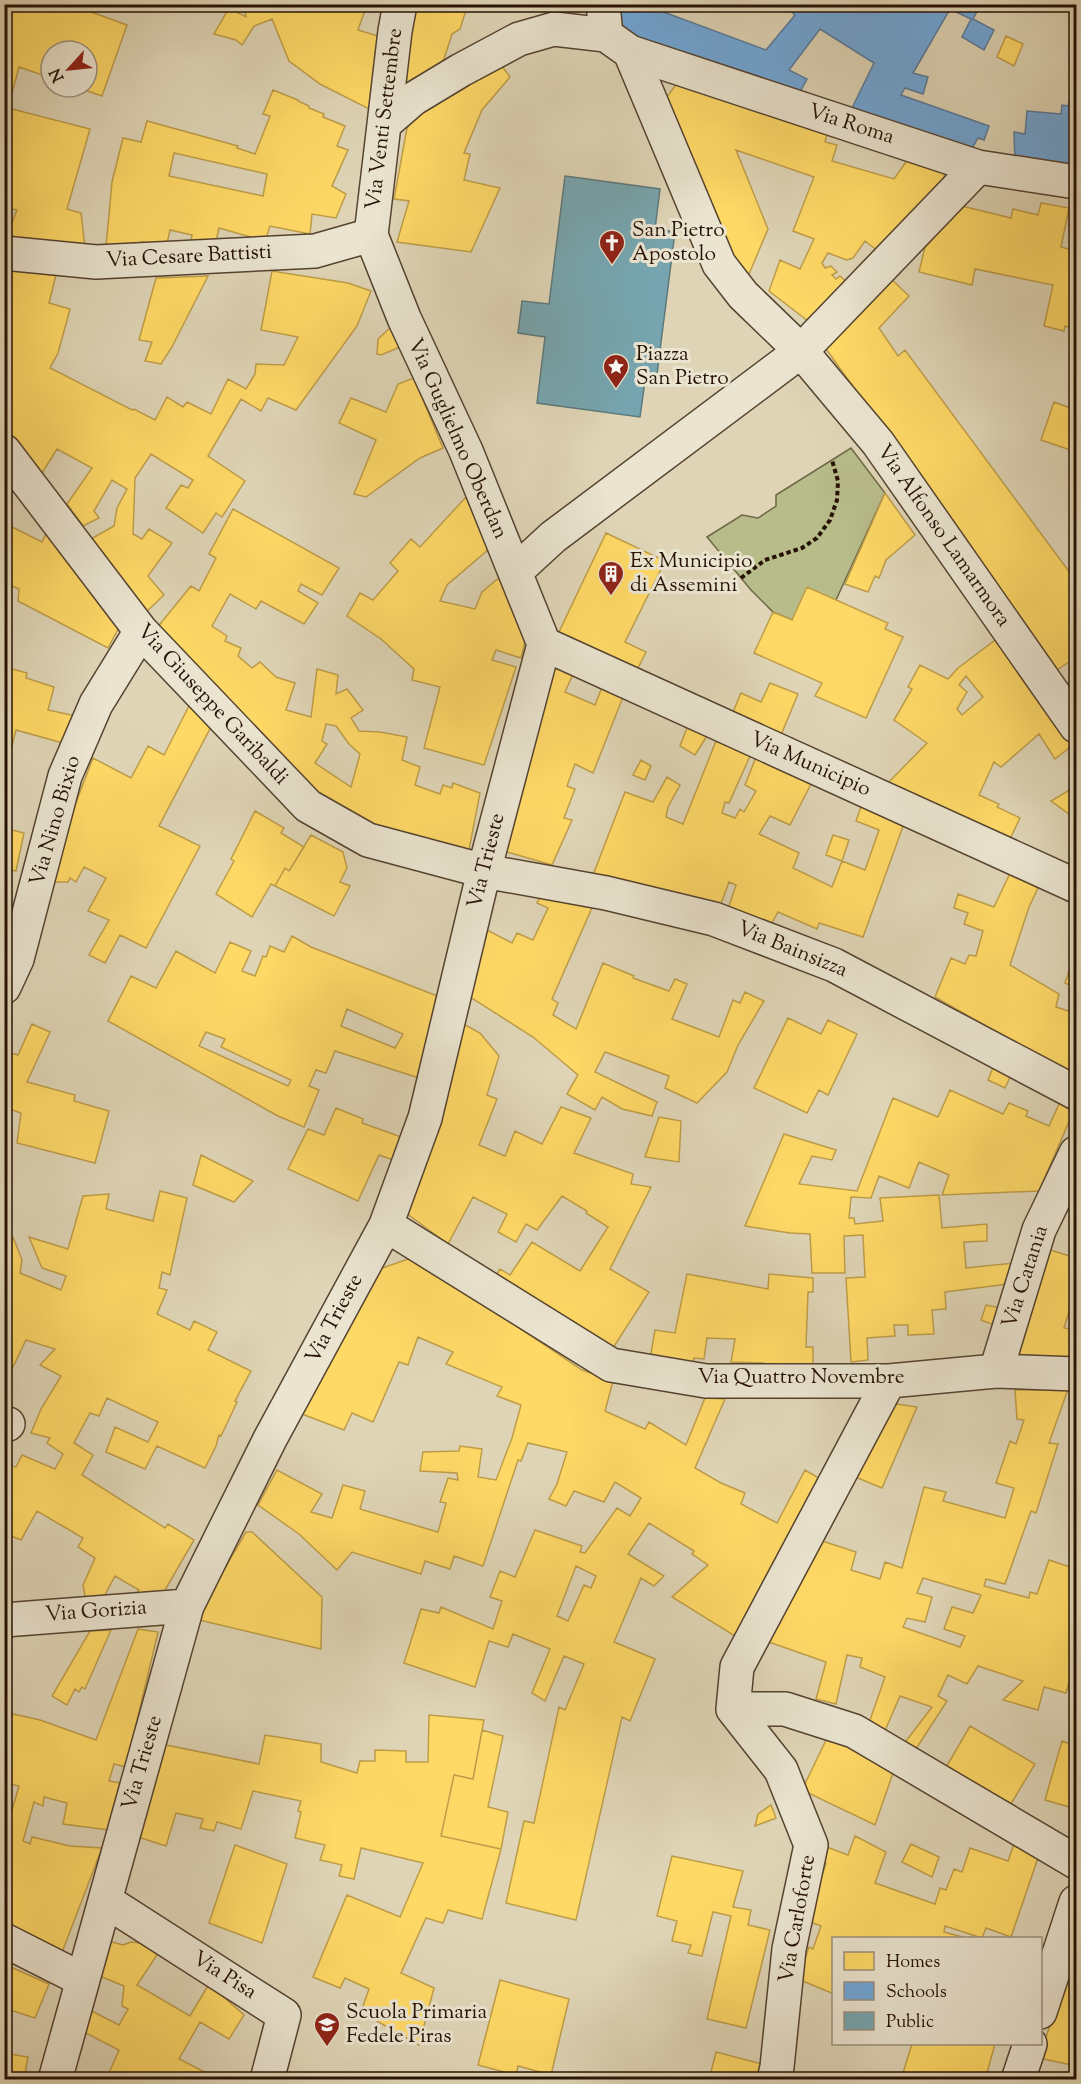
<svg xmlns="http://www.w3.org/2000/svg" width="1081" height="2084" viewBox="0 0 1081 2084" font-family="'Sorts Mill Goudy',serif">
	<style>
		.green { fill: #b7bc8a; stroke: #6e6747; stroke-width: 1.5 }
		.homes { fill: #ffd966; stroke: #be9d49; stroke-width: 1.5; fill-rule: evenodd }
		.schools { fill: #6fa8dc; stroke: #597b9b; stroke-width: 1.5 }
		.public { fill: #76a5af; stroke: #5e797c; stroke-width: 1.5 }
		.lines { fill: none; stroke-linecap: round; stroke-linejoin: round }
		.street-casing { stroke: #544330; stroke-width: 36 }
		.path { stroke: #261204; stroke-width: 4; stroke-dasharray: 4.5 3; stroke-linecap: butt }
		.street { stroke: #eae4d0; stroke-width: 33 }
		.labels { text-anchor: middle; dominant-baseline: central; stroke-width: 6; stroke-linejoin: round; paint-order: stroke }
		.street-label { font-size: 21px; fill: #261204; stroke: #eae4d0 }
		.poi-label { font-size: 21px; fill: #261204; stroke: #eae4d0; text-anchor: start }
	</style>
	<rect width="100%" height="100%" fill="#dfd5b6"/>
	<filter id="stains"><feTurbulence type="fractalNoise" baseFrequency=".00333" numOctaves="4"/><feColorMatrix values="0 0 0 0 .2 0 0 0 0 .09 0 0 0 0 .02 0 0 0 .5 -.17"/></filter>
	<radialGradient id="worn" r=".72"><stop offset=".6" stop-color="#630" stop-opacity="0"/><stop offset="1" stop-color="#630" stop-opacity=".3"/></radialGradient>
	<path class="green" d="M851,448L885,493L836,600L792,620L773,612L751,590L707,537L742,515L758,518L776,506V495Z"/>
	<path class="homes" d="M4,4H69L127,25L102,96L76,87H87V51H51V78L19,67L8,108L90,129L67,209L81,213L85,248L6,238L17,210L4,207Z
		M244,4H367L358,30L388,39L373,111L320,84L289,61L272,19L254,26L242,45L236,40L214,34L229,8L246,17Z
		M412,4H468L460,29L452,34L442,65L415,86L403,81Z
		M1006,36L1023,44L1014,66L997,57Z
		M499,62L510,77L482,110L464,153L470,154L464,180L500,188L471,252L397,242L409,201L394,199L407,128L422,107Z
		M681,78L828,131L825,142L837,145L832,161L894,179L911,155L947,167L941,185L882,254L865,241L853,258L847,260L828,253L822,263L825,268L831,266L837,272L832,275L836,279L840,276L850,285L808,321L769,291L780,260L800,269L814,239L793,231L814,177L736,150L768,229L749,274L732,259L666,98Z
		M273,90L298,100V101L309,106V108L324,114L323,117L345,126L337,146L348,150L332,186L346,194L336,218L312,214L310,234L270,226L265,241L219,228L215,246L191,241L192,235L170,230L166,248L141,242L139,248L106,247L112,182L123,138L141,142L147,121L238,146L237,148L255,154L270,116L263,114ZM174,153L267,174L263,196L169,176Z
		M1041,203L1069,208L1061,247L1076,251V329L1065,326L1064,331L1044,326L1053,285L975,269L972,285L919,272L925,247L962,206L1011,218L1013,209L1038,215Z
		M4,270L56,275L49,303L70,309L58,353L50,368L132,410L134,409L155,420L167,397L183,407L187,402L211,414L228,379L246,389L255,374L256,364L284,365L298,337L261,330L272,271L348,283L371,291L357,326L296,410L268,398L261,411L241,399L208,456L245,481L222,517L216,513L203,533L166,508L181,485L188,488L193,480L151,454L135,478L133,534L142,539L149,529L172,543L148,576L164,595L144,614L91,539L114,526L117,508L127,489L112,480L94,511L99,518L83,526L67,504L92,468L57,449L40,476L4,437Z
		M886,274L909,296L879,328L898,356L905,350L1076,581V657L1057,670L821,342Z
		M208,276L172,347L161,364L145,361L152,342L139,340L156,278Z
		M391,327L400,347L381,355L377,354L378,339Z
		M414,378L443,448L420,458L366,497L354,494L376,440L339,423L351,398L386,412L398,384Z
		M1054,402L1076,410V452L1041,440Z
		M885,493L915,535L886,560L879,578L875,576L868,592L845,584Z
		M466,497L489,549L447,585L440,601L475,609L482,592L500,577L527,634L521,658L496,650L492,660L516,667L484,765L424,748L440,687L412,680L414,669L381,639L347,616L360,593L373,600L398,571L390,563L411,539L420,547Z
		M233,509L339,568L322,595L301,584L298,591L318,603L304,624L261,601L256,609L230,594L212,626L227,636L225,641L241,648L238,656L252,668L260,662L276,677L295,683L286,710L311,717L317,669L338,675L336,694L347,689L363,710L351,718L359,731L380,732L407,737L402,760L420,767L415,785L440,794L443,785L452,788L453,783L480,793L468,855L341,815L319,798L156,629L191,586L199,591L216,558L209,554ZM326,724L336,726L349,744L360,754L351,787L315,763L327,744L322,741Z
		M4,523L42,542L49,528L123,620L108,648L18,601L19,589L5,583L4,584Z
		M606,533L665,561L625,642L646,652L634,676L558,634Z
		M807,587L888,623L885,629L903,637L866,718L815,696L822,683L754,653L773,612L792,620Z
		M998,638L1074,744L1055,759L1039,734L1001,767L994,762L979,795L999,804L997,807L1020,818L1009,841L887,784L927,743L894,720L912,689L908,687L920,665L948,679L958,668ZM966,676L983,697L962,715L957,709L967,692L959,685Z
		M4,643L11,645L5,667L27,673L26,678L54,687L48,710L76,716L63,743L16,730L9,758H4Z
		M552,664L573,674L565,692L595,705L602,687L623,697L593,773L575,764L567,786L575,789L564,818L572,820L552,865L500,850Z
		M770,683L798,694L781,735L731,717L741,693L761,702Z
		M191,702L212,725L159,826L200,846L146,948L120,935L105,963L89,955L109,920L88,911L106,878L84,867L76,882L70,878L68,882H53L75,805L93,758L131,778L148,746L164,755Z
		M687,728L707,736L695,755L680,746Z
		M716,741L750,756L729,803L725,802L722,813L735,818L740,809L744,812L756,791L745,785L756,757L813,780L790,825L770,816L759,834L799,853L793,868L832,887L842,861L865,870L879,830L856,821L863,801L906,818L863,937L819,923L817,929L778,912L769,928L727,912L736,885L729,882L719,909L593,875L625,792L653,802L667,777L680,785L668,807L666,817L683,824Z
		M641,760L651,766L645,780L633,775Z
		M1076,786V819L1051,801Z
		M255,811L284,828L281,833L304,847L289,871L285,868L275,886L271,884L252,917L216,894L234,861L231,859Z
		M4,828L24,833L16,871L12,870L7,893H4Z
		M311,835L343,852L347,868L340,882L350,886L334,916L275,886L284,870L285,868L289,871Z
		M833,835L849,840L842,861L826,855Z
		M1011,871L1039,886L1029,907L1010,965L1059,994L1056,1007L1075,1013L1076,1010V1077L935,997L951,958L965,964L969,955L976,956L983,931L964,924L968,913L954,908L958,894L994,907Z
		M545,888L595,901L552,999L558,1003L553,1015L576,1029L603,963L634,976L633,978L669,991L675,979L687,984L672,1019L719,1037L733,1000L740,1003L745,992L764,1001L738,1045L727,1072L697,1103L665,1088L669,1076L605,1052L595,1072L657,1102L652,1116L622,1109L602,1097L595,1110L567,1094L578,1075L533,1037L459,990L481,927L512,943L517,933L533,940L548,908L537,903Z
		M292,936L311,947L440,997L419,1078L335,1051L326,1073L316,1070L309,1086L319,1090L304,1127L278,1116L108,1021L131,976L156,988L176,951L215,973L230,942L251,951L242,971L255,976L263,956L266,957L270,946L284,952ZM347,1009L403,1034L395,1048L341,1026ZM206,1032L225,1039L221,1047L291,1080L288,1086L199,1046Z
		M1076,951V988L1065,983Z
		M788,1018L821,1034L828,1020L857,1034L828,1095L819,1090L807,1113L754,1088Z
		M458,1021L480,1033L499,1056L487,1095L497,1099L479,1145L505,1156L515,1131L542,1144L561,1107L591,1118L574,1153L633,1174L631,1184L651,1187L610,1269L649,1292L613,1348L494,1279L500,1269L510,1275L532,1242L580,1271L608,1227L586,1213L587,1211L562,1196L537,1230L526,1224L516,1242L498,1232L507,1214L473,1197L448,1244L402,1210Z
		M32,1024L50,1032L27,1082L75,1095L74,1101L109,1111L95,1163L17,1143L21,1113L4,1107V1051L18,1055Z
		M994,1065L1011,1075L1005,1088L988,1080Z
		M950,1090L1003,1114L1009,1103L1028,1111L1026,1116L1049,1126L1060,1102L1074,1110L1039,1191L942,1195L949,1175L919,1162L909,1188L879,1176L871,1198L851,1197L849,1218H854L855,1224L883,1221L880,1198L939,1195L942,1228L987,1224V1241L964,1242L966,1268L1014,1263L1008,1284L945,1292L946,1309L932,1310L934,1334L908,1335V1325H894L895,1336L867,1338L868,1360L851,1362L846,1278L865,1277L863,1235L844,1236L845,1273H812L810,1234L790,1233L745,1226L784,1134L836,1150L832,1160L812,1156L799,1184L857,1191L893,1098L938,1117Z
		M336,1108L363,1119L362,1123L404,1138L399,1162L379,1155L358,1201L288,1169L308,1129L324,1135Z
		M659,1117L681,1121L679,1162L645,1157Z
		M201,1155L253,1181L234,1202L193,1185Z
		M160,1191L187,1198L170,1275L162,1272L159,1288L167,1290L157,1314L190,1330L194,1321L217,1332L208,1350L251,1371L235,1401L237,1402L221,1436L219,1435L216,1446L205,1468L157,1446L145,1469L106,1452L115,1427L148,1442L158,1422L107,1398L99,1416L90,1413L74,1443L93,1455L82,1475L165,1528L168,1524L194,1540L161,1597L132,1601L139,1590L115,1576L99,1606L87,1607L83,1585L95,1558L78,1547L83,1538L37,1511L21,1540L4,1533V1465L16,1467L22,1455L55,1469L63,1454L47,1443L50,1438L31,1433L41,1409L61,1376L40,1365L55,1349L26,1340L11,1371L4,1368V1239L13,1237L22,1260L20,1273L61,1290L66,1276L42,1268L29,1237L68,1249L83,1196L109,1194L106,1209L153,1221Z
		M1076,1248V1288L1064,1328L1076,1330V1360L1015,1354L1047,1249L1073,1257Z
		M414,1257L582,1370L613,1381L605,1411L645,1429L649,1422L686,1445L705,1398L725,1399L695,1468L721,1483L745,1493L741,1504L777,1523L805,1470L826,1482L738,1638L672,1597L708,1565L692,1554L694,1551L649,1523L628,1554L664,1576L654,1586L641,1578L614,1642L655,1659L630,1721L622,1717L576,1920L506,1903L524,1821L534,1823L559,1707L565,1710L584,1664L564,1656L545,1701L532,1693L550,1649L513,1634L508,1647L489,1641L475,1687L404,1663L421,1609L439,1613L441,1607L493,1629L502,1601L490,1597L500,1571L515,1577L535,1530L582,1546L580,1552L585,1553L617,1508L630,1516L641,1498L615,1482L604,1502L574,1491L566,1506L549,1499L557,1484L567,1452L528,1443L521,1461L518,1460L483,1566L454,1556L450,1569L425,1561L421,1574L352,1552L337,1570L299,1534L258,1505L277,1470L322,1494L311,1512L332,1518L343,1485L365,1491L360,1509L438,1532L446,1503L440,1502L448,1478L458,1480L457,1473L420,1471L423,1452L459,1451L460,1446L482,1449L478,1477L496,1480L512,1438L521,1405L497,1396L502,1387L446,1364L453,1352L418,1337L408,1365L399,1362L373,1422L352,1413L344,1430L302,1414L382,1268ZM576,1566L596,1576L591,1588L584,1585L568,1621L557,1616Z
		M687,1274L768,1289L769,1274L813,1278V1292H808L806,1347H813V1365L764,1367V1363L731,1362L735,1339L707,1338L704,1359L694,1358L692,1367L650,1359L655,1330L675,1333Z
		M986,1305L1001,1308L997,1326L981,1320Z
		M1068,1389L1049,1443L1058,1444L1036,1513L1031,1511L1005,1584L986,1579L984,1586L1029,1598L1030,1592L1037,1594L1049,1560L1076,1569L1072,1592L1076,1593V1667L1074,1666L1066,1693L1044,1687L1038,1710L1003,1700L1023,1681L978,1666L967,1684L948,1675L938,1696L947,1701L914,1752L903,1745L932,1707L900,1696L884,1733L869,1723L885,1677L860,1667L862,1658L847,1655L836,1704L816,1699L826,1662L763,1640L816,1539L856,1552L851,1570L880,1579L885,1562L902,1568L924,1487L946,1492L943,1501L1005,1518L1014,1488L996,1483L1010,1441L1016,1444L1024,1420L1017,1419L1015,1390ZM923,1578L981,1595L973,1613L952,1607L944,1629L965,1636L960,1647L903,1627L907,1618L925,1622L932,1597L917,1593Z
		M890,1403L917,1407L882,1488L853,1476Z
		M246,1532H252L322,1597L321,1649L195,1619Z
		M138,1629L158,1632L126,1767L114,1764L109,1781L121,1783L109,1830L63,1824L67,1803L44,1797L43,1806L34,1802L23,1841L30,1844L32,1837L70,1846L102,1848L59,1960L4,1932V1838L19,1786L4,1783V1712L40,1720L96,1740Z
		M111,1630L85,1689L82,1687L79,1692L75,1689L67,1705L52,1696L90,1631Z
		M429,1715L484,1720L473,1779L454,1775L441,1836L501,1849L482,1919L448,1910L443,1923L426,1918L401,1973L434,1988L419,2045L361,2012L369,1989L345,1978L340,1988L313,1977L347,1895L400,1917L423,1863L361,1848L354,1879L339,1876L342,1865L320,1860L325,1845L295,1838L301,1812L298,1811L301,1801L253,1791L241,1829L217,1822L214,1831L200,1828L203,1819L176,1813L166,1846L138,1837L161,1744L259,1764L265,1735L321,1744V1762L357,1773L360,1761H375V1750L406,1751V1762H428Z
		M970,1726L1035,1764L1009,1807L945,1769Z
		M482,1730L503,1736L488,1807L508,1812L501,1849L441,1836L454,1775L473,1779Z
		M828,1736L893,1773L875,1825L802,1790Z
		M1062,1741L1076,1746V1809L1045,1800Z
		M771,1805L776,1818L755,1826L758,1814Z
		M855,1836L886,1852L875,1883L935,1904L940,1888L946,1890L954,1869L962,1872L970,1848L1008,1861L1014,1844L1038,1858L1011,1937L986,1928L982,1938L945,1926L944,1932L966,1938H834V1994L798,1979L809,1947L813,1949L821,1926L805,1920L826,1864L819,1844L848,1855Z
		M911,1844L939,1857L932,1877L902,1862Z
		M235,1845L287,1864L262,1943L209,1923Z
		M672,1856L743,1871L733,1907L751,1910L748,1925L770,1930L746,2028L707,2019L731,1916L713,1912L702,1956L688,1953L691,1945L672,1941L677,1921L657,1916Z
		M108,1941L123,1945L131,1942L140,1943L142,1941L159,1952L137,1985L190,2016L209,1984L244,2015L229,2039L200,2022L179,2059L220,2080H106L119,2050L80,2030L86,2008L119,2025L128,2009L122,2006L124,1986L97,1975Z
		M1076,1949V2066L1039,2058Z
		M4,1964L49,1984L35,2018L4,2008Z
		M500,1980L569,1999L551,2075L518,2066L516,2075L478,2065Z
		M912,2044H995L985,2080H926L903,2073Z
		M716,2052L762,2064L758,2080H709Z
		M4,2053L28,2057L24,2080H4Z
		M810,2073L835,2080H808Z"/>
	<path class="schools" d="M617,4H650V7L766,50L795,15L782,4H981L973,19L994,30L984,50L962,37L971,19L950,9L913,73L928,77L923,94L905,88L901,95L989,126L984,140L978,138L970,152L850,112L874,63L820,29L789,70L807,79L800,92L794,97L618,29Z
		M1076,76V167L1015,162L1014,132L1025,134L1027,111L1061,114L1062,105L1068,106Z"/>
	<path class="public" d="M565,176L660,189L655,229L675,232L656,382L645,381L640,417L537,403L545,337L518,333L522,301L549,304Z"/>
	<g class="lines">
		<defs>
			<path id="street" d="M400,4L395,31L371,235L404,318L466,451L544,644
				M603,4L606,35L630,52L978,167L1076,182
				M630,52L719,264L743,295L801,351L878,443L1076,726
				M384,124L413,99L461,70L519,39L554,29L606,35
				M4,253L96,262L315,251L371,235
				M4,451L141,631L308,806L368,840L484,871L606,893L714,919L834,965L1076,1093
				M515,572L553,537L801,351L978,167
				M544,644L1076,886
				M4,987L17,959L65,776L96,704L141,631
				M386,1225L611,1365L706,1381H889L996,1371L1076,1374
				M996,1371L1039,1230L1076,1153
				M4,1423L8,1424
				M4,1620L187,1606
				M733,1709H785L854,1731L1076,1862
				M106,1901L284,2015L267,2080
				M4,1940L83,1980
				M1040,2012L1076,1902
				M55,2080L187,1606L270,1439L386,1225L425,1118L484,871L544,644
				M774,2080L777,2067L789,1949L811,1845L781,1770L733,1709L737,1667L889,1381
				M1018,2080L1030,2044"/>
		</defs>
		<use href="#street" class="street-casing"/>
		<path class="path" d="M741,578L765,560L802,548L817,538L830,520L837,500L838,481L832,460"/>
		<use href="#street" class="street"/>
	</g>
	<defs>
		<symbol id="church-pin" viewBox="-11 -11 22 30"><path d="M0 17L-7.5 6A9.5 9.5 0 1 1 7.5 6Z" fill="#8f2418" stroke="#eae4d0"/><path d="M-1.2-6h2.4v3.5h3.3v2.4h-3.3V6h-2.4V-.1h-3.3v-2.4h3.3Z" fill="#fff"/></symbol>
		<symbol id="sight-pin" viewBox="-11 -11 22 30"><path d="M0 17L-7.5 6A9.5 9.5 0 1 1 7.5 6Z" fill="#8f2418" stroke="#eae4d0"/><path d="M0-6L1.8-2.2L6-1.7L2.9 1.2L3.7 5.4L0 3.3L-3.7 5.4L-2.9 1.2L-6-1.7L-1.8-2.2Z" fill="#fff"/></symbol>
		<symbol id="building-pin" viewBox="-11 -11 22 30"><path d="M0 17L-7.5 6A9.5 9.5 0 1 1 7.5 6Z" fill="#8f2418" stroke="#eae4d0"/><path d="M-4-6H4V6H1V3H-1V6H-4ZM-2.5-4.3h1.7v1.8h-1.7ZM.8-4.3h1.7v1.8H.8ZM-2.5-1h1.7V.8h-1.7ZM.8-1h1.7V.8H.8Z" fill="#fff"/></symbol>
		<symbol id="school-pin" viewBox="-11 -11 22 30"><path d="M0 17L-7.5 6A9.5 9.5 0 1 1 7.5 6Z" fill="#8f2418" stroke="#eae4d0"/><path d="M0-5L7-2L0 1L-7-2ZM-4 1L0 2.5L4 1V4Q0 6-4 4Z" fill="#fff"/></symbol>
	</defs>
	<g fill-rule="evenodd">
		<use href="#church-pin" x="597" y="228" width="30" height="40"/>
		<use href="#sight-pin" x="601" y="352" width="30" height="40"/>
		<use href="#building-pin" x="596" y="559" width="30" height="40"/>
		<use href="#school-pin" x="312" y="2010" width="30" height="40"/>
	</g>
	<g class="labels">
		<g class="street-label">
			<text transform="translate(385 119) rotate(-83)">Via Venti Settembre</text>
			<text transform="translate(851 125) rotate(18)">Via Roma</text>
			<text transform="translate(189 257) rotate(-3)">Via Cesare Battisti</text>
			<text transform="translate(457 439) rotate(66)">Via Guglielmo Oberdan</text>
			<text transform="translate(943 536) rotate(55)">Via Alfonso Lamarmora</text>
			<text transform="translate(212 705) rotate(47)">Via Giuseppe Garibaldi</text>
			<text transform="translate(810 765) rotate(24)">Via Municipio</text>
			<text transform="translate(56 821) rotate(-74)">Via Nino Bixio</text>
			<text transform="translate(487 861) rotate(-76)">Via Trieste</text>
			<text transform="translate(792 950) rotate(22)">Via Bainsizza</text>
			<text transform="translate(1026 1277) rotate(-72)">Via Catania</text>
			<text transform="translate(335 1319) rotate(-62)">Via Trieste</text>
			<text x="801" y="1378">Via Quattro Novembre</text>
			<text transform="translate(96 1612) rotate(-4)">Via Gorizia</text>
			<text transform="translate(143 1763) rotate(-74)">Via Trieste</text>
			<text transform="translate(798 1919) rotate(-80)">Via Carloforte</text>
			<text transform="translate(224 1976) rotate(32)">Via Pisa</text>
		</g>
		<g class="poi-label">
			<text x="632" y="231">San Pietro<tspan x="632" dy="24">Apostolo</tspan></text>
			<text x="636" y="355">Piazza<tspan x="636" dy="24">San Pietro</tspan></text>
			<text x="630" y="562">Ex Municipio<tspan x="630" dy="24">di Assemini</tspan></text>
			<text x="346" y="2013">Scuola Primaria<tspan x="346" dy="24">Fedele Piras</tspan></text>
		</g>
	</g>
	<rect width="1081" height="2084" fill="none" stroke="#dfd5b6" stroke-width="24"/>
	<rect x="6" y="6" width="1069" height="2072" fill="none" stroke="#261204" stroke-width="3"/>
	<rect x="12" y="12" width="1057" height="2060" fill="none" stroke="#261204" stroke-width="1.5"/>
	<rect x="832" y="1937" width="210" height="108" fill="#eae4d0" stroke="#9c907e" stroke-width="1.5"/>
	<rect x="844" y="1952" width="30" height="18" fill="#ffd966" stroke="#9c907e" stroke-width="1.5"/>
	<text x="886" y="1967" font-size="18" fill="#261204">Homes</text>
	<rect x="844" y="1982" width="30" height="18" fill="#6fa8dc" stroke="#9c907e" stroke-width="1.5"/>
	<text x="886" y="1997" font-size="18" fill="#261204">Schools</text>
	<rect x="844" y="2012" width="30" height="18" fill="#76a5af" stroke="#9c907e" stroke-width="1.5"/>
	<text x="886" y="2027" font-size="18" fill="#261204">Public</text>
	<g transform="translate(69 69) rotate(243)"><circle r="28" fill="#eae4d0" stroke="#9c907e" stroke-width="1.5"/>
	<path d="M0-4.5L10 22L0 15L-10 22Z" fill="#8f2418"/>
	<text y="-9" font-size="16" font-weight="bold" text-anchor="middle" fill="#261204">N</text>
	</g>
	<rect width="100%" height="100%" filter="url(#stains)"/>
	<rect width="100%" height="100%" fill="url(#worn)"/>
</svg>
